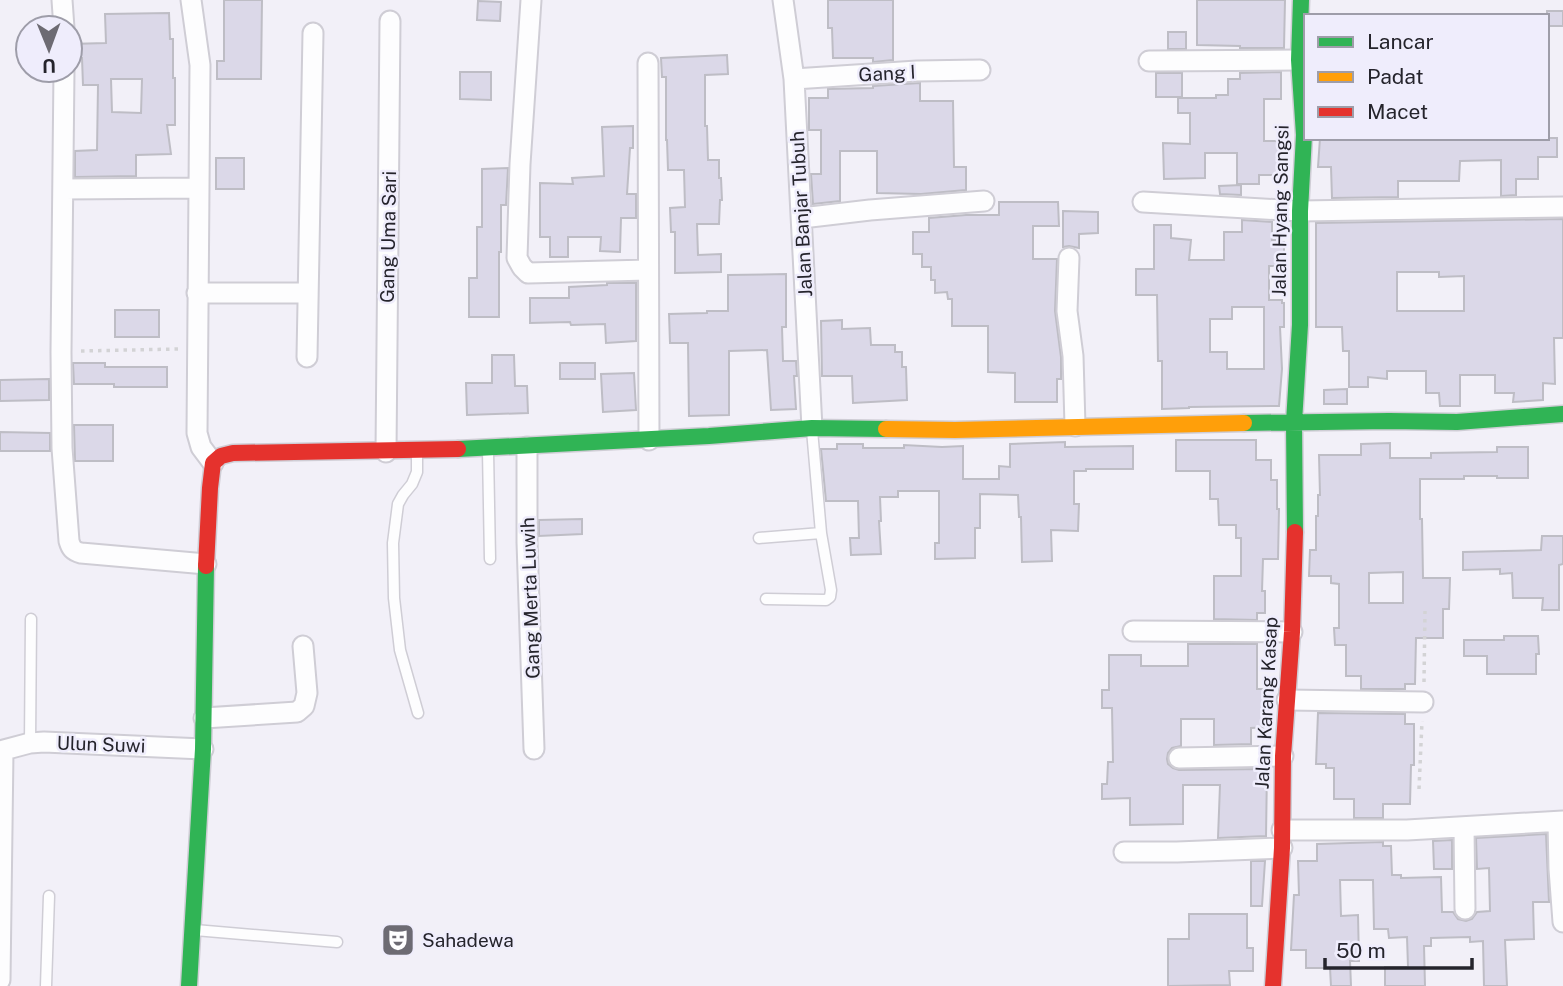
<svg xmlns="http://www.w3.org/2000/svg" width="1563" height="986" viewBox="0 0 1563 986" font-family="'Public Sans',sans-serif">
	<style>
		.building { fill: #dbd8e8; stroke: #bebdc5; stroke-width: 2; fill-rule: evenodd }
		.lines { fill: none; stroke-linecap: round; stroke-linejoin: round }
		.lane-casing { stroke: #cfcdd5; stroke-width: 13 }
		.street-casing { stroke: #cfcdd5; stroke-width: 23 }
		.fast-casing { stroke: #cfcdd5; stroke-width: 19 }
		.slow-casing { stroke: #cfcdd5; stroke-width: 19 }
		.jam-casing { stroke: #cfcdd5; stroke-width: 19 }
		.path { stroke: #d3d3d5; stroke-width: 3.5; stroke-dasharray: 3.5 5; stroke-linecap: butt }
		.lane { stroke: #fdfdfe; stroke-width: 10 }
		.street { stroke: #fdfdfe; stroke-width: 19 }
		.fast { stroke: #30b455; stroke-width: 16 }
		.slow { stroke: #ff9f0a; stroke-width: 16 }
		.jam { stroke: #e5322d; stroke-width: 16 }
		.labels { text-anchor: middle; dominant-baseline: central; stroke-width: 5; stroke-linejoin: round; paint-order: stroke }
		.street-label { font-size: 19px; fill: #25242c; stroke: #efedfc }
		.poi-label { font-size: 19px; fill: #25242c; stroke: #efedfc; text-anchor: start }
	</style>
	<rect width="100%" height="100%" fill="#f2f0f8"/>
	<path class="building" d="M224,0H262L261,79H217V61H224Z
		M828,0H893V60L873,62V58H833L832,28H828Z
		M1197,0H1285L1284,48H1240V46L1197,45Z
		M478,1L501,2L500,21L477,20Z
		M1547,11H1563V26H1547Z
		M169,13L170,39H173V78H175V125H167L171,154L136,155V176L75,177V151L97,150L98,85H83L82,58L70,59V44L106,43L105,14ZM111,79H142L141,113L112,112Z
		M1168,32H1186V49H1168Z
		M727,55L728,74L705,75V126H707L708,160H719V178H721L722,200H720L719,224H697L698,255L721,254V272L675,273V232H671L670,208L685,207L684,170H668L667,140H666V77H662L661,58Z
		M460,72H491V100L460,99Z
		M1281,72V99H1264V141H1288L1287,167H1279V175H1259V184H1237V153H1205V178L1164,179L1163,143L1190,144V113H1178V98H1216V95H1228V79H1240V73Z
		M1156,73H1182V97H1156Z
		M920,83V101H953L954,167H966V190L921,194L877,193V151H840V201L813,204L811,174H821V130H809V98H828V89L873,88V86Z
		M633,126V148H630L627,194H636V218H621L620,252L600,251L601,237H568V257H550V237H540V183L573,184L572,178L604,176L602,127Z
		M1320,138H1454V140H1485V138H1557V157H1538V179H1516V195L1501,196V160L1460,161L1459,181H1398V197L1332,198L1331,167H1318Z
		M216,158H244V189H216Z
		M508,168L506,205H501V252H499V317H469V278H477V227H482V169Z
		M1241,185V195L1220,194L1219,186Z
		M999,202H1058L1059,226H1033V259H1057L1055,311L1061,357V379H1057V402H1015V373L988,372V326H952V299H948L947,292L935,293V280H931V267H922V254H913V232H929V218L966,215H999Z
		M1063,211L1098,212V233L1079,234V248L1069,246L1063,247Z
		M1563,219V338H1554L1555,384L1543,383V400L1513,402L1514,393H1495V375H1460V406H1440L1439,393H1426V371H1387V379L1368,377V387H1349V351H1343L1342,327H1316V223ZM1397,272H1439V277L1464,276V311H1397Z
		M1242,220L1272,222V240H1281V242H1284V264H1280V266H1269V300H1282V303H1284V327H1280L1282,369L1279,406L1189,407V408L1162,409V361H1158L1157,295H1136V269H1154V225H1171V238L1191,240L1189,260H1224V232H1242ZM1232,307H1264V369H1227V352H1210V319H1232Z
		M786,274V327H782L783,361H796L797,376H794L796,409L771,410L767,350L729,351V415L689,416L688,343H670L669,314L707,313V311H728V275Z
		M607,283H636V341L606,343L605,324L571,325L570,322L530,323V298H569V287L607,285Z
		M115,310H159V337H115Z
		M842,320V329L870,328L871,345H895V352H902V367H906L907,400L853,403L852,376H822L821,321Z
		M492,355H514L515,386H527L528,413L467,415L466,383H492Z
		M73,363H105V367H167V387H114V384H74Z
		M560,363H595V379H560Z
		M634,373L636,410L603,412L601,374Z
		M49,379V400L0,401V380Z
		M1347,389V404H1324V390Z
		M74,425H113V461H75Z
		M0,432L50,433V451H0Z
		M1176,440H1256V460H1271V480H1277V509H1279L1278,559H1263L1262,591H1265V613H1257V620L1214,619V576H1241V538H1236V525H1219L1218,499H1210V471H1176Z
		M1065,442V447L1133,446V469H1086V471H1074V504H1079L1078,531L1051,530L1052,561L1022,562L1021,517H1019L1018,495L980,494V528H975V558L935,559V543H939V491H898V497H880L881,521H879L881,554L851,555L850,538H859L858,501H826L821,449H837V444H863V448H904V445L942,447L963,446V479H999V466L1010,467V444Z
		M1390,443V458H1431V453L1497,452V447H1528V478H1497V476H1464V479H1420V519H1422L1423,578H1450L1449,609H1443V638H1416L1415,684H1405V689H1361V676H1346V645H1335L1334,628H1339V584L1331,583V576H1309L1310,550H1316V516H1318V495H1320L1319,455H1361V444ZM1403,572V603H1369V573Z
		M582,519V534L539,536V520Z
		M1542,536H1563V564L1559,565V610H1542L1543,598H1513L1512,573L1500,574V569L1463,570V552L1541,550Z
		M1504,636H1538L1539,654H1536V674H1487V656H1464V640H1504Z
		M1188,644H1257V689H1269V727L1251,728V744L1214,745V719H1181V746L1172,748L1168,753L1167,759L1168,764L1173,768L1179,770L1267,769L1266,836L1218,838L1220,785H1183V824L1130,825V798L1102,799V784H1107L1108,762H1113L1112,708H1102V690H1109V655H1141V666H1188Z
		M1318,713L1405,714V724H1414V765H1411L1410,804H1383V818H1354V799H1334V768H1326V764H1316Z
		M1546,834L1549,902H1533L1534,939L1505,940L1507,986H1484L1483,941L1470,942V937L1431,938V946H1424L1425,986H1385V967H1408L1407,937L1389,938L1388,929H1374L1373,880H1340L1341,916L1358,915L1359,961H1350L1351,986H1331L1330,968H1306V950H1291L1294,895H1299L1298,861H1317V844L1383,842V846H1391L1392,875H1401V878L1441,877L1442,912H1453L1458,919L1466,921L1472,919L1477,912L1490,911L1489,868L1477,869L1476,838Z
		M1452,840V869H1434L1433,841Z
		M1251,861H1265L1262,906H1251Z
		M1189,914H1247V948H1253V971H1229L1230,985L1168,986V939H1189Z"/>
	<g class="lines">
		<defs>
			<path id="lane" d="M488,451L490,559
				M417,453V472L412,484L403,495L398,504L393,543L394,598L400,650L418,713
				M759,538L821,533
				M766,599L826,600L830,597L831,590L821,533L812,430
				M30,743L31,619
				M195,930L337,942
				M46,986L49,896"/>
			<path id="street" d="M62,0L64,28
				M191,0L200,65L197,433L201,447L213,463
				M531,0L520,164L517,258L522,267L528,273L648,270
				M783,0L794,79L812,428
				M1149,61L1299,60
				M648,63L649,440
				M64,70L61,352L62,448L69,541C71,548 73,551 81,553L206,564
				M794,79L917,71L980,70
				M63,189L198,188
				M1143,202L1300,211L1563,207
				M802,218L870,210L984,201
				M1069,258L1067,311L1073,356L1075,426
				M197,293H308
				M307,357L313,33
				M527,447V542L534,749
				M386,452L390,21
				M1133,631L1292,632
				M1287,700L1423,702
				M204,718L297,712L304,706L307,693L303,646
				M0,751L30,743L44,742L203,749
				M1179,758L1283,756
				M1558,822L1559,869L1563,922
				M1464,827L1465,909
				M1282,830H1407L1563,821
				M1124,852H1177L1282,848
				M0,980L3,751"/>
			<path id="fast" d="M1244,423L1389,421L1457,422L1563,414
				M458,449L709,436L812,428L886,429
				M1295,532L1294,422L1300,325V211L1304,135L1299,60L1301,0
				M189,986L203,749L206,566"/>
			<path id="slow" d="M886,429L955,430L1244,423"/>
			<path id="jam" d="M206,566L210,488L213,463L221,456L233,453L458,449
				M1273,986L1282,848L1283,756L1292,632L1295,532"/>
		</defs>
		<use href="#lane" class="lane-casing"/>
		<use href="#street" class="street-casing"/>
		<use href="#fast" class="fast-casing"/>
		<use href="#slow" class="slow-casing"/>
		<use href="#jam" class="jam-casing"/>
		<path class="path" d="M81,351L178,349
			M1424,682L1425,611
			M1419,789L1422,721"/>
		<use href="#lane" class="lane"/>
		<use href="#street" class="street"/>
		<use href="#fast" class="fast"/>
		<use href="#slow" class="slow"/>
		<use href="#jam" class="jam"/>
	</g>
	<defs>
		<symbol id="theatre-square" viewBox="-11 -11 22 22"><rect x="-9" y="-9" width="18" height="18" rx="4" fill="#6d6b73" stroke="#efedfc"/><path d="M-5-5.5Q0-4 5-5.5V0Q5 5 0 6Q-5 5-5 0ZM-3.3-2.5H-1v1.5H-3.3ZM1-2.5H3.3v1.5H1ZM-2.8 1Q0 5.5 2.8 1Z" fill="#fff"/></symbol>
	</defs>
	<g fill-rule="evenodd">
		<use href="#theatre-square" x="379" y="921" width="38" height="38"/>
	</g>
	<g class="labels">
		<g class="street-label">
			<text transform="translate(887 73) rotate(-3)">Gang I</text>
			<text transform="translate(1280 211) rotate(-89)">Jalan Hyang Sangsi</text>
			<text transform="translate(801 214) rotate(-93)">Jalan Banjar Tubuh</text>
			<text transform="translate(388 237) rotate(-89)">Gang Uma Sari</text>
			<text transform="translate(530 598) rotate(-92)">Gang Merta Luwih</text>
			<text transform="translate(1266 703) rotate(-87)">Jalan Karang Kasap</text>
			<text transform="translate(101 744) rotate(2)">Ulun Suwi</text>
		</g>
		<g class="poi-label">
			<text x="422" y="940">Sahadewa</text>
		</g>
	</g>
	<rect x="1304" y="14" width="245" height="126" fill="#efedfc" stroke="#9e9da9" stroke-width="2"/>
	<rect x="1318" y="37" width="35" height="10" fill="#30b455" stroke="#9e9da9" stroke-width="2"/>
	<text x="1367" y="49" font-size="21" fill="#25242c">Lancar</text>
	<rect x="1318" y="72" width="35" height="10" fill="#ff9f0a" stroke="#9e9da9" stroke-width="2"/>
	<text x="1367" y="84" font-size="21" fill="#25242c">Padat</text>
	<rect x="1318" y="107" width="35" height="10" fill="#e5322d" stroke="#9e9da9" stroke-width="2"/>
	<text x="1367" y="119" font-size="21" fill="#25242c">Macet</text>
	<g transform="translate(49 49) rotate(179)"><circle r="33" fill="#efedfc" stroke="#9e9da9" stroke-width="2"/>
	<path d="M0-5L12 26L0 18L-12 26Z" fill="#6d6b73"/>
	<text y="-10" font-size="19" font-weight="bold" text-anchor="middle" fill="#25242c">U</text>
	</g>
	<path d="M1325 958v10h147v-10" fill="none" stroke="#25242c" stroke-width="3.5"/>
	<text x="1336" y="958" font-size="21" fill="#25242c" stroke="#efedfc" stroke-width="5" paint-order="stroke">50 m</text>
</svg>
